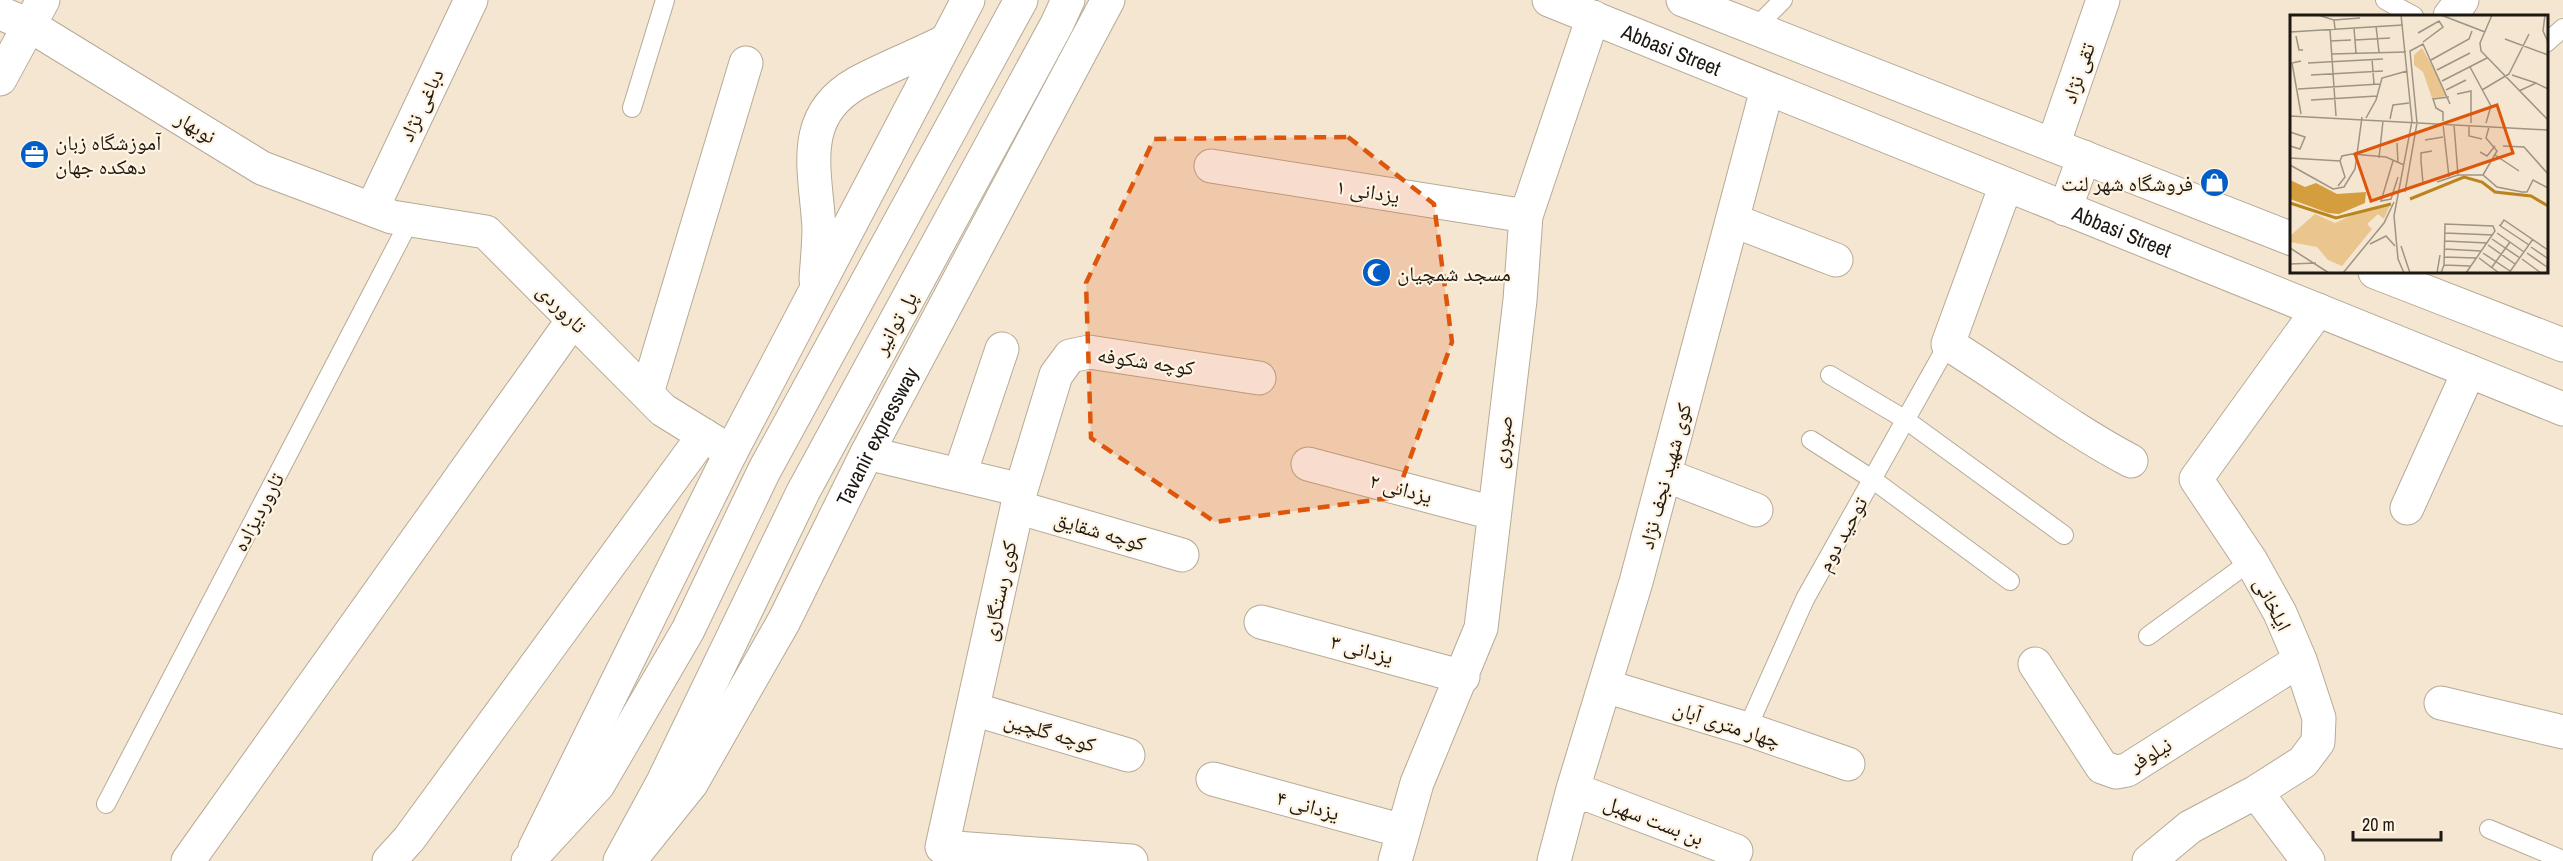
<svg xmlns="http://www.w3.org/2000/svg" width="2563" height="861" viewBox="0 0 2563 861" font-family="'Archivo Narrow','Noto Naskh Arabic',sans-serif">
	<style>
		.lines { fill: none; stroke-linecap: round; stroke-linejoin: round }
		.lane-casing { stroke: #b7aa96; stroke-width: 20 }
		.street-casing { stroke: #b7aa96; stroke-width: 35 }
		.secondary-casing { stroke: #b7aa96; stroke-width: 35 }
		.primary-casing { stroke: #b7aa96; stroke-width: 35 }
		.highway-casing { stroke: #b7aa96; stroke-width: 35 }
		.lane { stroke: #fff; stroke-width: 18 }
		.street { stroke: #fff; stroke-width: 33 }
		.secondary { stroke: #fff; stroke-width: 33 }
		.primary { stroke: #fff; stroke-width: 33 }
		.highway { stroke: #fff; stroke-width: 33 }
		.marked { fill: #de560c; fill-opacity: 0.2; stroke: #de560c; stroke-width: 4.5; stroke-dasharray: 12 8; stroke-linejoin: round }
		.labels { text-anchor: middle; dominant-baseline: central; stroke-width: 4.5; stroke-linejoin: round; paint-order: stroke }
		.street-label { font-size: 21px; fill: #1d1811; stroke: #fff3e2 }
		.poi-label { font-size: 21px; fill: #1d1811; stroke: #fff3e2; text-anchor: start }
		.inset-river { fill: none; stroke: #ba851e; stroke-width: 3 }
		.inset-road { fill: none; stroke: #9e9484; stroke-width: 1.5 }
		.view { fill: #de560c; fill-opacity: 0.15; stroke: #de560c; stroke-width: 3 }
		.inset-edge { fill: none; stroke: #1d1811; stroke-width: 3 }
	</style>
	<rect width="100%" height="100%" fill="#f4e6d1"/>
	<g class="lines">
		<defs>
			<path id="lane" d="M2385,0L2414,16
				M1755,28L1783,0
				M2546,43L2563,28
				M632,108L665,0
				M1830,375L1906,420L2064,535
				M1811,440L1872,479L2010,581
				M2148,636L2251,561
				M1747,729L1805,599L1948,344
				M106,804L410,220
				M2489,829L2563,860"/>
			<path id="street" d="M0,13L29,25L262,168L392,217L486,232L663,410L731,452
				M2053,145L2103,0
				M1211,166L1526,216
				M2006,185L1948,344C2010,382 2068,428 2131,461
				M372,209L471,0
				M1732,220L1836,260
				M647,393L746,63
				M867,453L1021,490
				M1308,464L1493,513
				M960,474L1002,349
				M1665,475L1756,510
				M1017,507L1182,555
				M2407,508L2469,371
				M1261,622L1463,677
				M2035,664L2102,767L2116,772L2127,770L2300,660
				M1605,686L1747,729L1848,764
				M2441,703L2563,732
				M973,709L1128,755
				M1213,779L1403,831
				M1573,789L1736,851
				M2256,792L2308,861
				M188,861L573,320
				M389,861L409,839L704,435
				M1131,861L942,847L1021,490L1056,375L1070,356L1089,352L1259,378
				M1395,861L1417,783L1481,628L1520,300L1526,216L1593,17
				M1554,861L1573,789L1636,582L1767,89
				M2149,861L2190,827L2256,792L2303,762L2318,742L2319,718L2300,660L2280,613L2251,561L2196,479L2318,310"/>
			<g id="secondary">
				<path d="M2450,16L2462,0"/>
				<path d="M0,79L43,0"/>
				<path d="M816,279C817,262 819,245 819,228C816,172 797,117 857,83C885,68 916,56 944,42"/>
				<path d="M535,848L731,452L968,0"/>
				<path id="s1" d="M630,860L691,784L784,621L867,453L1108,0"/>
			</g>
			<g id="primary">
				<path id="s2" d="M1549,0L2563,409"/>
				<path d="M1683,0L2292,239"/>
				<path d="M2065,209L2084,157"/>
				<path d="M2375,272L2563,345"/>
			</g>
			<path id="highway" d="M528,861L598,785L688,630L764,471L1021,0
				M620,861L662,784L803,492L1057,24L1068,0"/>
		</defs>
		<use href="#lane" class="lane-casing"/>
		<use href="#street" class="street-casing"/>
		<use href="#secondary" class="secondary-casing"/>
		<use href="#primary" class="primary-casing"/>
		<use href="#highway" class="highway-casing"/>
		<use href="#lane" class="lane"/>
		<use href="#street" class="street"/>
		<use href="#secondary" class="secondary"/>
		<use href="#primary" class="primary"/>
		<use href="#highway" class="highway"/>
	</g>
	<path class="marked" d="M1348,137L1434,204L1452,342L1396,497L1215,522L1091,438L1086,283L1154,139Z"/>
	<defs>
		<symbol id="office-disc" viewBox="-11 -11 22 22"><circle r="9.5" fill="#035dc6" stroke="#fff3e2"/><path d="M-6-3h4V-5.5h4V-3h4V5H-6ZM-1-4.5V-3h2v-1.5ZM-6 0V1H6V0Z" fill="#fff"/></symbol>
		<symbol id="shop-disc" viewBox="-11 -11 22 22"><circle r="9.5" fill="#035dc6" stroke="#fff3e2"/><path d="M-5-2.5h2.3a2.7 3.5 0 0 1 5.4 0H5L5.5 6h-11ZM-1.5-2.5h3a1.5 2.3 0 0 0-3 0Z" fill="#fff"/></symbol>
		<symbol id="mosque-disc" viewBox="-11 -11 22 22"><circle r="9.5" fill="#035dc6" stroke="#fff3e2"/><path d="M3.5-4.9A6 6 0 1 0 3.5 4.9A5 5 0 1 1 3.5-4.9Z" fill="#fff"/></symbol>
	</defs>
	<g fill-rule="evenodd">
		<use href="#office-disc" x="18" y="138" width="33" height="33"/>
		<use href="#shop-disc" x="2198" y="166" width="33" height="33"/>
		<use href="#mosque-disc" x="1360" y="256" width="33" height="33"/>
	</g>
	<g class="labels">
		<g class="street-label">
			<text stroke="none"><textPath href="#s2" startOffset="132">Abbasi Street</textPath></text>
			<text transform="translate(2078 73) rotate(-71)">تقی نژاد</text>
			<text transform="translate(421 105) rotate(-65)">دباغی نژاد</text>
			<text transform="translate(196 127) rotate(31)">نوبهار</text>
			<text transform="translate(1368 191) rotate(9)">یزدانی ۱</text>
			<text stroke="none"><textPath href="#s2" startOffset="618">Abbasi Street</textPath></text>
			<text transform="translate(562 308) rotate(45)">تاروردی</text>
			<text transform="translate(895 323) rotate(-61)">پل توانیر</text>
			<text transform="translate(1146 361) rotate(8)">کوچه شکوفه</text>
			<text stroke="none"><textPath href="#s1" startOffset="492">Tavanir expressway</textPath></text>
			<text transform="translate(1502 442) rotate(-83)">صبوری</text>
			<text transform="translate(1665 476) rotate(-75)">کوی شهید نجف نژاد</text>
			<text transform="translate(1401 488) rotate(15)">یزدانی ۲</text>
			<text transform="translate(258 512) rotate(-62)">تاروردیزاده</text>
			<text transform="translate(1100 531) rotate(16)">کوچه شقایق</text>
			<text transform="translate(1842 534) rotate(-61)">توحید دوم</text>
			<text transform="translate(999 591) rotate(-78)">کوی رستگاری</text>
			<text transform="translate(2273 604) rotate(63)">ایلخانی</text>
			<text transform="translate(1362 649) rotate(15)">یزدانی ۳</text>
			<text transform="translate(1727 724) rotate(18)">چهار متری آبان</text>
			<text transform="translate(1050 732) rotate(16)">کوچه گلچین</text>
			<text transform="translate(2150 754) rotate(-31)">نیلوفر</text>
			<text transform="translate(1308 805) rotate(15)">یزدانی ۴</text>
			<text transform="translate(1654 820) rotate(21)">بن بست سهبل</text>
		</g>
		<g class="poi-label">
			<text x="55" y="142">آموزشگاه زبان<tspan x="55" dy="24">دهکده جهان</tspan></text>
			<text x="2193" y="183" text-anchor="end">فروشگاه شهر لنت</text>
			<text x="1397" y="273">مسجد شمچیان</text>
		</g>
	</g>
	<g transform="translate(2290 15)">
		<rect width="258" height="258" fill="#f4e6d1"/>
		<path d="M132,33L149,63L157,81L142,83L133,57L124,50V40ZM100,190L94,204L88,199L77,209L82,214L52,251L38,245L27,232L0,227V221L25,199L45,208L71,196Z" fill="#eac58d"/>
		<path d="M0,165L15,172L26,168L47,179L76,177L75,188L49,199L38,198L0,184Z" fill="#d49d3e"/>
		<path class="inset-river" d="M120,184L174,162L192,167L205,177L241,181L258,191M0,188L46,203L101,189"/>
		<path class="inset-road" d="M28,0L44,5L45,14M111,0L122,106L104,201L108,244L114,258M151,0L195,17M202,0L190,28L191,36L258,105M255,0L253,16L258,27M44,5L70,3M86,11L89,37M64,13L66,38M40,15L46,101M0,17L113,10M128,18L149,6L153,12L133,27M6,21L9,35H13M215,24L258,40M65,25L100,23M40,26L61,25M41,39L116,37M82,44L84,69M141,45L179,24L182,16M11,46L2,48L11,99M18,48L93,44M180,52L201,91L196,108M147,55L180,38M21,60L93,56M222,60L246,68M152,66L197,43M8,74L90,69M156,75L176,65M192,75L219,59L239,19M229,76L246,68L258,74M167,79L181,76V108M21,85L87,81M0,101L258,115M76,103L86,85L92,63L117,56M100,104L103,90L119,88M153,106V97L146,93L143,84L159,82M153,109L159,162M164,110L168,160M179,111V121L192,124M0,117L15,122L10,134L0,131M135,125L153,122M107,128L108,148M213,131L234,132L258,159M142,136L131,138V146L133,168L144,165M190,137L197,141L205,131M205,140L229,156M0,143L50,146M89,143L93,106M50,146L52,141L62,139L96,142L114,150M103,146L91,186L101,184L108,162M0,150L43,174L54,172L65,154L72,102M193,160L207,136L196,123L199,112M147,167L168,160H193L207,172L232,177H237L243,165L258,173M48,171L55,162L50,146M115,177L127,108L120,36L133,29L160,89M209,210L239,230M210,211L214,205L258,235M155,218L203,220M207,218L234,237M202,224L230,243M155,226L197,228M80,229L96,221L105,231M198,230L225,249M111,231L120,258M241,232L257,243M0,233L39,258M154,234L191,236M193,238L220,256M237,238L257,252M154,242L186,243M189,243L209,258M232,244L251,258M0,249L26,248M154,250L180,251M202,252L220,227M53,258L94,208L104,187M147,258L150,240M151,258L154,250L155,209L203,211L205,216L176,258M219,258L243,224M257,258L258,236"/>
		<path class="view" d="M207,90L223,138L81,186L65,139Z"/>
		<rect width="258" height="258" class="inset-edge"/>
	</g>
	<path d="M2353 831v9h88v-9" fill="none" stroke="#1d1811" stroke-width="3"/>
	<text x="2362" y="831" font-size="18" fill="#1d1811" stroke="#fff3e2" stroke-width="4.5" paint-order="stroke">20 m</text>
</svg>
